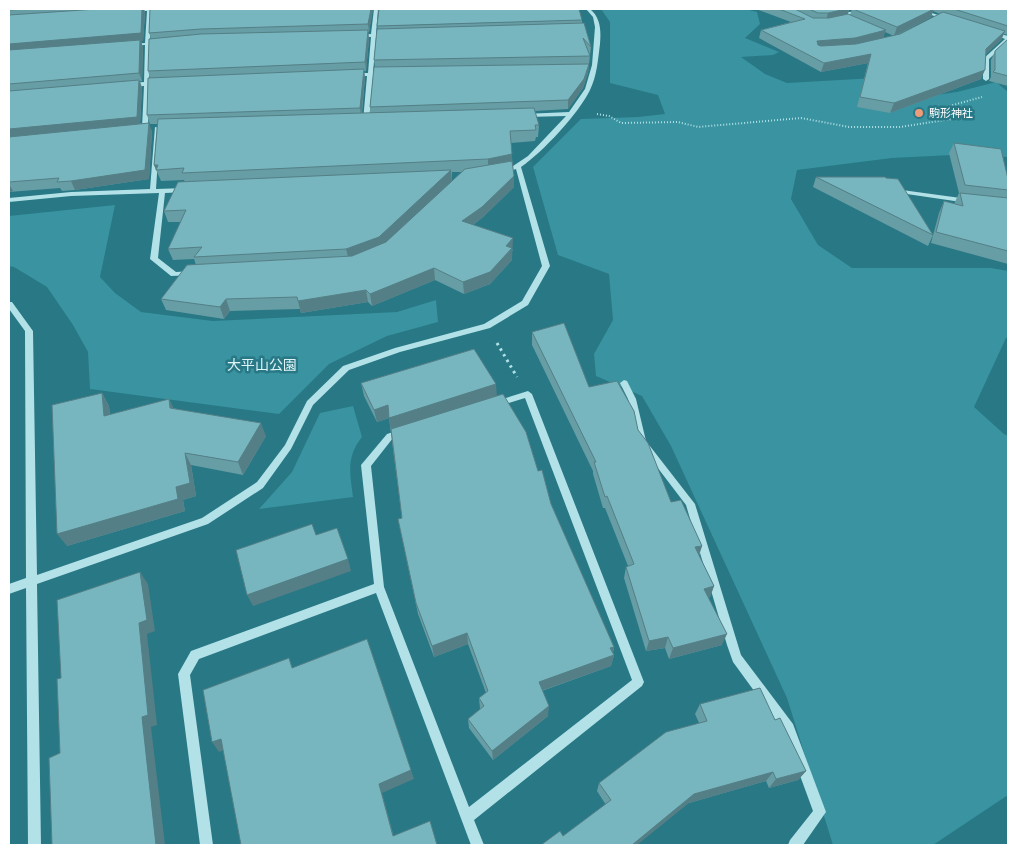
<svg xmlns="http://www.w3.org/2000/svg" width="1017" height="854" viewBox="0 0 1017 854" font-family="'Varela Round','Noto Sans JP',sans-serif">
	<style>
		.green { fill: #3993a0 }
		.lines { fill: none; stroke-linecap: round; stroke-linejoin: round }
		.path-far1 { stroke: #b2e1e7; stroke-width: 2; stroke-dasharray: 1 2; stroke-linecap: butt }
		.path { stroke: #b2e1e7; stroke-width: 3; stroke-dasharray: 2.5 4; stroke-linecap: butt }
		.minor { fill: #b2e1e7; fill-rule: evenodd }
		.wall { fill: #679da4; fill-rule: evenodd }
		.shaded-wall { fill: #547f86 }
		.building { fill: #78b6bf; stroke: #547f86 }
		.poi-dot { fill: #ef9a78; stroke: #287885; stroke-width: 2 }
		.labels { text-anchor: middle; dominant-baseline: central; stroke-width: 5; stroke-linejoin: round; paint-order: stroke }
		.far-poi-label { font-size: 11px; fill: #fff; stroke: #287885; text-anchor: start }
		.park-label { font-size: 14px; fill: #e0f5f8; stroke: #287885 }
	</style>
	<rect width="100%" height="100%" fill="#287885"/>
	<path class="green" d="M601,9H745L757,12L760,24L745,38L779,52L773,55L741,57L765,74L787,83L875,78L922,97L957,92L996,82L1008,92V157L952,155L892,158L797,170L791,199L818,245L852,268H991L1008,271V337L1006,338L974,407L1004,434L1008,436V795L933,845H833L787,698L671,446L642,396L596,376L594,354L613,320L609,274L558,255L533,167L581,119L638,117L665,114L658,95L610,83V22Z
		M115,205L100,277L115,293L141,312L213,321L397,312L436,300L438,322L387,336L329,364L279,414L90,389L88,352L73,325L47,287L14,267L9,266V216Z
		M353,406L362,437C346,457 350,473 353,497L259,509L292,472L320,413Z"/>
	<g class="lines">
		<path class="path-far1" d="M935,110L982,97
			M597,114L609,116L621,123L678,122L698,127L801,118L849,127H900L958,118"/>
		<path class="path" d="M497,343L517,377"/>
		<path class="minor" d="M132,9H155L151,10L150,42H160L162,43L150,45L149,82L158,81L161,83L149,85L148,128L145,130L142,128L144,86L129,87L126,85L129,83L144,82L145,45L131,46L129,45L131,44L145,43L147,11H134Z
			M374,9H378L376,34H388L390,35L388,36L376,37L373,73L383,72L386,74L383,76H373L369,121L366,123L363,121L367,76L353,77L350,75L353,73H368L371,37H358L356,36L358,35L371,34Z
			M586,9H590C601,18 601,31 600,44C598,59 597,76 590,90C579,113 543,152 521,167L550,266L528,305L490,328L400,352L349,370L313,405L291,449L263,488L208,524L37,584L41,845H28L26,588L9,594V584L26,578L25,331L9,309V302H12L33,331L37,575L202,518L257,482L285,445L307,401L343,366L395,348L484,324L522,301L542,266L516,169L513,170L510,168L528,156L566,116L526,117L523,115L524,114L569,112L585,89L592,65L595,27L593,17Z
			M829,9C835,9 840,11 846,12C852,13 857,9 863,9L849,15Z
			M914,9H920L950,19L946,20Z
			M990,31L1008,36V41L989,59V79L986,81L983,79V59L1005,39L990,33Z
			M155,127L160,128L156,189L186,188L189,190L186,192L165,193L158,258L176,272L192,271H195V275L171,276L150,259L159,193L71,196L9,202V198L71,192L150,189Z
			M902,190L968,199L971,201L968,203L900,193L899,192Z
			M624,380L627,381L636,399L646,441L695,504L741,655L793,724L826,812L803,845H788L790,840L813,811L784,732L733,662L727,645L686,505L638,442L628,399L620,383Z
			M528,391L532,394L644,682L642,686L474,820L484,845H471L376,593L199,659L190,675L213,845H200L178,674L191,651L374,584L361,465L387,434L402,429L406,432L405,434L393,438L371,466L384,587L469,807L632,680L525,398L496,407L492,404L493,402Z"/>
	</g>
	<path class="wall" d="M9,9H144L145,13L143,41H141L143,48L142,81H140L142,88L140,123L152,131L149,179L75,190L62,191L60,188L9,192Z
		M150,9H373L369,32H368L369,39L366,71H364L365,78L362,113H370V107L375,67L374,60L378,29L377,26L582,20V23L591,47L588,73L583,88L568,109L535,111L539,125L538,137H536L535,141L511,143L514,187L482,218L473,225L513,250L512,251V260L490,284L464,294L435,280L372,306L368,302L301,313L300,309L230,311L224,319L166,310L161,299L196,265L194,259L173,260L168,249L181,222H168L164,211L185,182L184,180L161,181L154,165L157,124H150L147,115L150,78L148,71L151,38L149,33ZM452,172H463L452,181Z
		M756,9H1008V35L1004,34L1001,40L986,54L981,79L890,113L857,107L868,63L821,72L759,38L761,30L791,22ZM852,9L850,15L848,14L849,10ZM933,11L940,14L900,34L895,36L931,17ZM885,32L894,36L883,38Z
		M1008,39V86L989,81L991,77V60L995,51Z
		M954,143L1008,179V196L1007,198H1008V264L931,243L939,213L944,201L954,204L959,193L949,153Z
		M816,177L933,235L928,246L813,187Z
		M532,332L589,387L638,430L671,502L702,546L699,556L714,586L710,597L708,598L722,645L669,659L665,648L646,651L624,578L626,567L628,566L605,508H603L593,474V471L532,345Z
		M361,383L497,396L538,471L551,504L614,647L613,653L614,655L611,666L542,691L548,716L493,760L469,728L468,719L480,709L479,698L486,693L468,644L434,657L418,614L398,519L402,518L389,418L377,422L364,396Z
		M102,393L109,406L110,415L169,399L173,408L266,436L243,475L191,465L196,496L183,500L185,511L67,546Z
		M700,704L775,720L806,771L798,780L769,788L766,781L689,803L563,836L606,805L597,791L599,783L699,723L695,714Z"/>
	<path class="shaded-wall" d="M142,9H144L145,13L143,41H141L143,48L142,81L139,73L9,52V44Z
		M371,9H373L369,32L368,24Z
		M846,9H852L849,10L847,16L826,21L828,13Z
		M934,9L931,17L894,36L897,27Z
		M368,30L369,39L366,71L365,62Z
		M886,30L883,39L853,46L815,50L817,41Z
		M1005,31L1001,40L982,58L986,49Z
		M871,54L868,63L821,72L824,63Z
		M589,64L588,73L583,88L568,109V100Z
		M364,69L365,78L361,117L360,108Z
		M985,70L981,79L890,113L894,103Z
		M139,80L142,88L140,125L9,138V129Z
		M149,123L152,131L149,179L75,190L71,181Z
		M512,154V165L488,171V159Z
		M154,165H158L156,170L159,177Z
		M451,170L452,181L381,248L349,260L346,249Z
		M514,176V187L482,218L462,233V221Z
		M9,184L13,191L9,192Z
		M513,238L512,260L490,284L464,294L463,282L506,246Z
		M434,268L435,280L372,306L370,294Z
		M366,290L368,302L301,313L298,301Z
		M226,299L230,311L224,319L220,307Z
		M496,384L497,397L391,431L389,418L377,422L374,410L388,405Z
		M102,393L109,406L111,429L104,416Z
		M169,399L175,411L170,408Z
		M261,423L266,436L243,475L238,462Z
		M185,453L191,465L196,496L183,500L185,511L67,546L57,534L176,487Z
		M702,546L698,557L695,547Z
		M348,559L351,571L253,606L247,595Z
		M140,572L148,584L155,631L147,634L157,725L151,727L165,845H156L142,717L139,623Z
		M714,586L710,597L700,600L704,589Z
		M467,633L468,644L434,657L432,646Z
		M727,634L722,645L669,659L673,648Z
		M668,637L665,648L646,651L649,641Z
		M614,647L612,656L614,655L611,666L538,692L539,682L610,648Z
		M549,706L548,716L493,760L492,751Z
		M221,739L228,748L219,752L212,742Z
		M411,770L414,779L382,793L396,844L393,836L379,784Z
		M806,771L798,780L769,788L776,779Z
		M773,772L766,781L689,803L637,845H631L694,794Z"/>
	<path class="building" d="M9,9H24L9,10Z
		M97,9H142L141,33L9,44V15Z
		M150,9H371L368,24L201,29L149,33Z
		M379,9H579L582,20L377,26Z
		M779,9H795L813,18H829L848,14L886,30L855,38L817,41L818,45L821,46L856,44L900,34L943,12L1005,31L986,49L985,70L894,103L860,97L871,54L824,63L761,30L805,19Z
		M809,9H846L828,13H818Z
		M853,9H934L897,27Z
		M954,9H1008V26Z
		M584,23L591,47L583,38L590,56L374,60L377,29Z
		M368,30L365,62L148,71L149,39L201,34Z
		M1008,39V76L993,72L995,70V51Z
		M140,40L139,73L9,84V50Z
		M589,64L584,79L568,100L370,107L374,67Z
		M364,69L360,108L147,115L148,78Z
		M139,80L137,117L9,129V91Z
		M534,108L539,125H535L536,130L510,131L512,154L488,159L182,173L184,168L156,170L158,165H154L158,119Z
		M149,123L145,170L71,181L57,182L59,178L9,182V137Z
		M954,143L1001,149L1008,179V190L965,185Z
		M512,161L514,176L482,207L462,221L513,238L506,246L512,248L490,272L463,282L434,268L370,294L366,290L298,301L297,297L226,299L220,307L161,299L187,265L352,256L386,242L465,169Z
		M451,170L379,237L346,249L194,257L202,247L168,249L186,210L164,211L178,182Z
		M816,177H885L886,178L898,179L933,235Z
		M960,193L1008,198V251L936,232L944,201L963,206Z
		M564,323L589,387L617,381L634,411L638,430L648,443L671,502L681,500L702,546L695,547L714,586L704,589L727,634L673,648L668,637L649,641L626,567L634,564L607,496L605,497L594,462H596L532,332Z
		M474,349L496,384L389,418L388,405L374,410L361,383Z
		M102,393L104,416L169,399L170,408L261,423L238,462L185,453L190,483L176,487L178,499L57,534L52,405Z
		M503,394L526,432L538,471L542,470L551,504L614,647L610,648L614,655L539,682L549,706L492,751L468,719L484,706L479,698L488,691L467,633L432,646L416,603L398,519L402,518L391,429Z
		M312,524L316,535L337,528L348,559L247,595L236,550Z
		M140,572L147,620L139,623L148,715L142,717L156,845H52L49,758L60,753L57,679L61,678L57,600Z
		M367,639L411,770L379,784L393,836L430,821L437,845H241L221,739L212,742L203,690L289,658L292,668Z
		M760,688L775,720L780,718L806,771L776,779L773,772L694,794L632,845H541L560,831L563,836L611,800L599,783L666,732L707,721L700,704Z"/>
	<circle class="poi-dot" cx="919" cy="113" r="5"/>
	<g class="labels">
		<g class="far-poi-label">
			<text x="929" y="113">駒形神社</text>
		</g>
		<g class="park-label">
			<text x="262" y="365">大平山公園</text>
		</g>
	</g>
	<rect width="1017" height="854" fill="none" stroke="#ffffff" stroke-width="20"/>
</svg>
